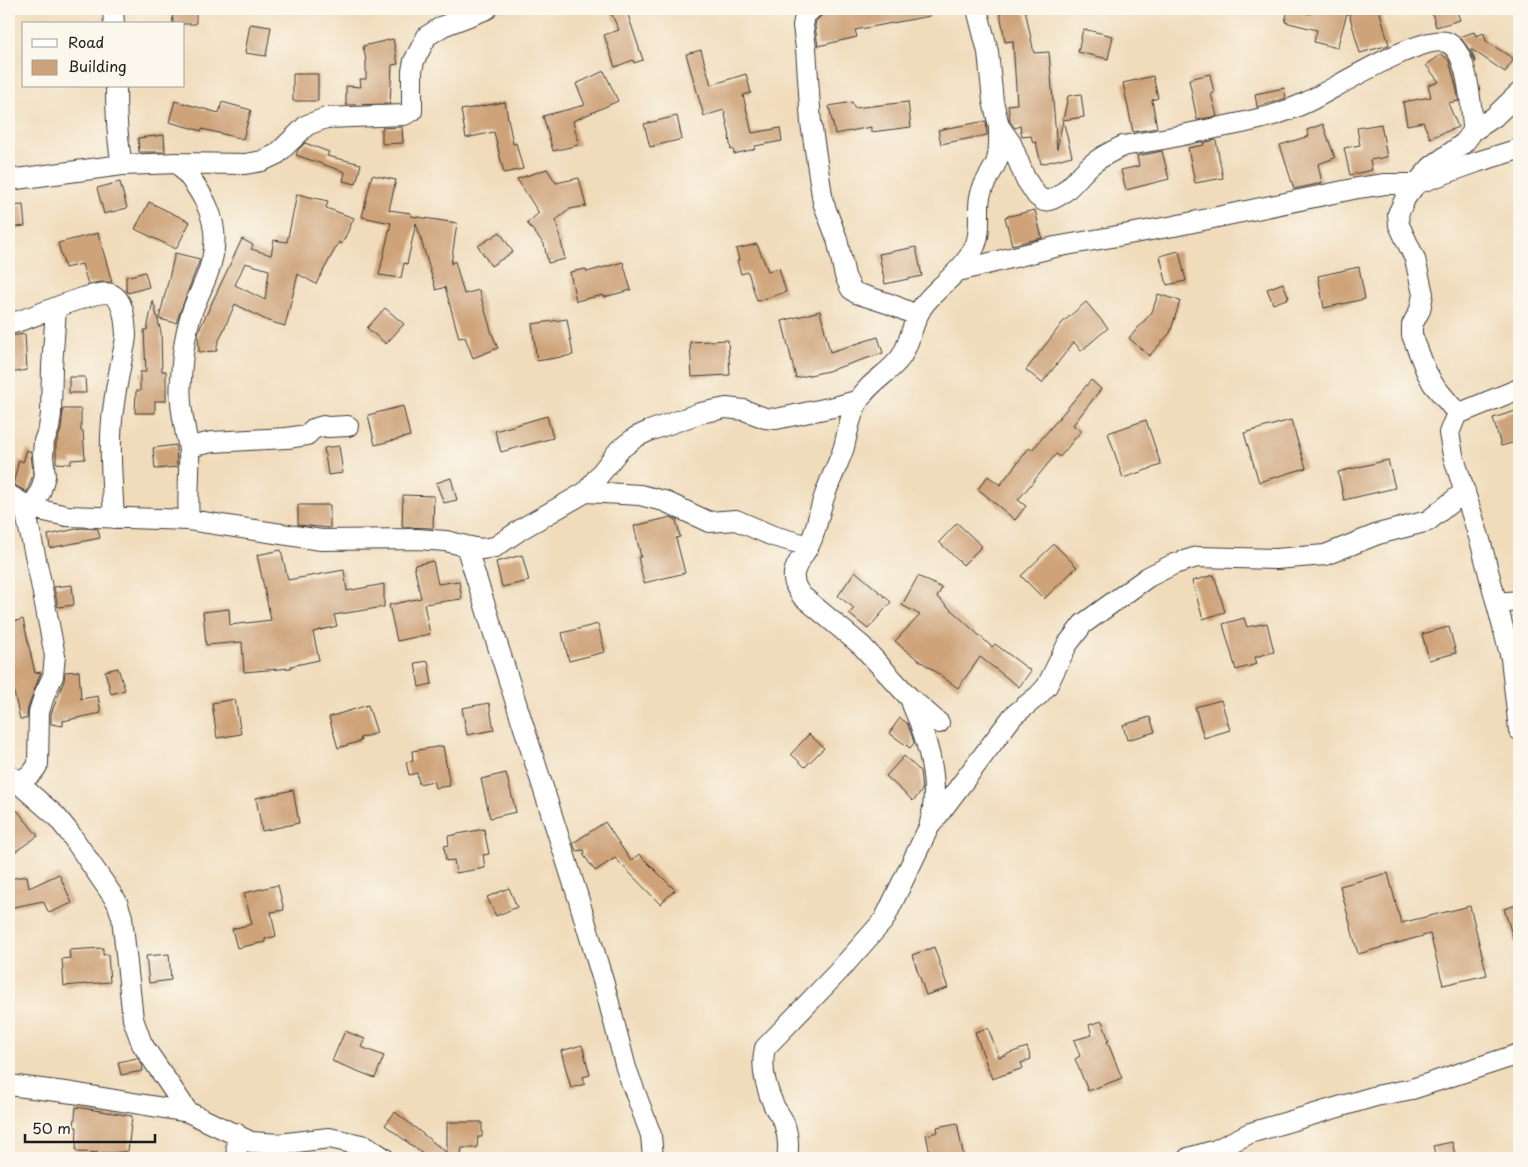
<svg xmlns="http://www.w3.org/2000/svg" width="1528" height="1167" viewBox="0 0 1528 1167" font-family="'Playpen Sans',sans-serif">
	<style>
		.building { fill: #cea379; fill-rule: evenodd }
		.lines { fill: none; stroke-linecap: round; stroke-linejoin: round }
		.minor-casing { stroke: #3c3934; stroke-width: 22 }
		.minor { stroke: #fff; stroke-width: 20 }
	</style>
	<rect width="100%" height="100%" fill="#fbf7ec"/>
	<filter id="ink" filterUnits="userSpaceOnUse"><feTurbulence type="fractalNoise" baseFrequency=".02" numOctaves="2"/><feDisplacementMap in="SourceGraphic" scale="10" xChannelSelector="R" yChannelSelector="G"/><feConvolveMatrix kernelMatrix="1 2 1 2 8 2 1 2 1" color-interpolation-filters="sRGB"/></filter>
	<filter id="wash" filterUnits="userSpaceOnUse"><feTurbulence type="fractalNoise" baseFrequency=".0096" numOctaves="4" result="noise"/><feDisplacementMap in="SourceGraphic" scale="20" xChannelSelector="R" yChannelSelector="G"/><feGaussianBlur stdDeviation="1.12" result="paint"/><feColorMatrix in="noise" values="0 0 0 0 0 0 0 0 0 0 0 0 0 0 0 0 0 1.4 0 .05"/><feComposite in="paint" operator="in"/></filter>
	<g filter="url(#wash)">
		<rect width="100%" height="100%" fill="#f0dcbb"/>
		<g id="blocks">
			<path class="building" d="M172,9H196V24H173Z
				M609,9H626L643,60L634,63L633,60L615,67L604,35L619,30Z
				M850,9H930V16L855,30L857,37L818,46L815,26L816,21L822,15Z
				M1016,9H1025L1034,53L1049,52L1057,149L1068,96L1081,94L1084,117L1063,120L1072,156L1041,164L1036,142L1033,143L1031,136L1022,137L1020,126L1015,128L1010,122L1008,105L1017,104L1013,41L1005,42L1000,12Z
				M1288,9L1311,14L1312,9H1379L1389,45L1360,53L1348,10L1337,48L1314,42L1317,30L1285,22Z
				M1431,9H1456L1460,20L1436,27Z
				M250,24L271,27L266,56L245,53Z
				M1083,29L1113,36L1108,59L1078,52Z
				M1474,32L1476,36L1484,33L1486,41L1514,59L1505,72L1471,49L1476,63L1475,62L1469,49L1460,37Z
				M393,39L398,64L392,65L390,104L346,105V86L361,87L360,79H366V60L363,46Z
				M701,50L711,85L746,74L751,93L743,95L752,133L780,128L782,141L755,146V149L734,154L733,149L731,150L729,137H730L724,110L704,116L686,54Z
				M1442,54L1449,61L1455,82L1459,101L1448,103L1458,127L1430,138L1423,122L1407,125L1403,102L1431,97L1428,85L1439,82L1426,65Z
				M604,71L618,101L573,121L579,145L553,151L543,116L585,105L576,84Z
				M293,74H318V101H293Z
				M1210,74L1214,93L1211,94L1217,116L1197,120L1189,79Z
				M1153,76L1158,98L1152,100L1157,128L1133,132L1123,83Z
				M1284,88L1286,98L1257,107L1255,94Z
				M175,101L219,113L222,102L251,110L243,139L202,129V131L169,122Z
				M505,102L513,144L516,143L523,169L504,173L494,132L466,138L461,110Z
				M852,102L854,108L908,102L911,127L871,132V127L835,134L829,106Z
				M677,116L682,139L650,147L644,124Z
				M986,121L987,135L941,144L938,130Z
				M1323,124L1335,158L1318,164L1322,183L1294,189L1280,145L1309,136L1307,130Z
				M1381,124L1387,157L1370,160L1372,170L1350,175L1344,148L1360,145L1357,128Z
				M402,127L403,143L382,144V128Z
				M164,135L165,152H139L138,138Z
				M1216,140L1223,178L1195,183L1188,148L1204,145L1203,143Z
				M305,143L329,152L327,156L361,164L356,184L343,181L345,172L296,155L298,150Z
				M1162,151L1169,179L1126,190L1121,170L1139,166L1137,156Z
				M547,169L556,183L579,178L586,206L570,209L556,220L565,259L548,263L544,244L527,223L539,213L517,179Z
				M372,175L396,180L389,210L411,213V216L457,223L451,264L455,261L464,294L479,290L492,334L498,348L473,358L465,337L459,338L445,287L436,290L416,223L407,264L404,263L401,278L379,275L391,223L362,217Z
				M120,182L127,208L104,214L97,188Z
				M297,194L328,201L326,208L354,218L342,244L339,242L316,284L298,274L285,326L268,321L235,304L217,345V351L199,352L198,336L199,330L242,239L253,245L251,249L271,255L274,240L287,242ZM245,263L269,270L265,300L235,285Z
				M149,202L190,222L176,249L135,229Z
				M23,205L25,226L9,228V206Z
				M1035,210L1042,238L1012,245L1005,217Z
				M500,232L513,252L491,266L478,246Z
				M98,233L112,282H101L88,284L82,264L65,268L58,243Z
				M757,244L768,271L779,268L786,292L757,301L748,272L741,274L737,261L739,260L736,249Z
				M916,247L922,276L885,284L879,254Z
				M1179,251L1186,281L1167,285L1160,256Z
				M175,253L200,259L176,323L159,319Z
				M623,262L631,290L604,297L603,295L576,301L570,272L586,269L587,272Z
				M1359,267L1365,299L1324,308L1318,276Z
				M145,272L149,287L128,293L126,290V277Z
				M1283,283L1289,298L1273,304L1267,289Z
				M1158,294L1180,301L1170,333L1149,356L1129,338L1152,312Z
				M153,301L161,332L162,371H166V401H155V413H135L136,391H140V372H146L144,330H147Z
				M1086,302L1108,328L1081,351L1074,342L1042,383L1026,370L1063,322Z
				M385,308L404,324L386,344L367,328Z
				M820,311L830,352L878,337L883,353L828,371L796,378L782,321Z
				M567,319L573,355L537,361L532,324Z
				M25,334L27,370L9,373V336Z
				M728,340L730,375L692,377L690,342Z
				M69,377H85L86,393H69Z
				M1091,380L1101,389L1073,425L1081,431L1060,457L1056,454L1018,500L1026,506L1015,520L978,489L988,476L1000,485L1029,448L1032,450Z
				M403,406L410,436L375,445L368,415Z
				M63,409H81V431H83L85,459L71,460V464L56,463V444L61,430Z
				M1519,410V441L1501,446L1493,418Z
				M547,416L553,438L501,452L495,431Z
				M1146,420L1161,465L1123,478L1108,433Z
				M1291,420L1306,468L1259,482L1244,433Z
				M176,445L177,467L155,469L153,448Z
				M339,446L343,473L328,475L324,448Z
				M27,450L31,452L33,475L27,492L13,484L19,460L23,462Z
				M1388,460L1395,488L1344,500L1338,472Z
				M451,478L457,500L444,503L436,483Z
				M403,495L434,496L433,528L402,527Z
				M298,505H330V528L298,525Z
				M671,517L676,520L680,537L676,538L685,573L644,583L638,557H641L634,526Z
				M957,523L982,546L963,565L939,542Z
				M81,528L98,529L100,538L50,548L48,535Z
				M1054,544L1077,567L1044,599L1021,576Z
				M281,550L288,580L344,570L347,591L384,584V607L334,615L337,626L313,632L319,660L291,666V668L244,672L242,642L206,645L203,612L229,609L230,625L271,620L257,555Z
				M522,555L529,581L502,587L496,562Z
				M433,561L438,584L459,581L462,599L424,604L430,634L397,641L389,605L421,598L414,565Z
				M855,571L891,602L868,629L849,614L854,608L838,596Z
				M1214,575L1225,612L1203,619L1192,581Z
				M918,576L942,588L937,597L992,647L995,644L1031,671L1019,687L980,657L958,688L905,650L895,641L920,615L902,605Z
				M72,585L74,605L58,607L54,587Z
				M1244,618L1247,627L1267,623L1274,652L1255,657L1257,664L1236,670L1223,624Z
				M23,619L35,673L41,672L28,708L27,719H20L9,671V623Z
				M598,624L605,652L569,661L562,633Z
				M1449,627L1456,653L1429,660L1422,634Z
				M428,661L432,684L419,687L415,663Z
				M118,668L125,690L111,694L105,671Z
				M79,671L81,699L98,696L101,713L63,721V726L51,724V714L64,681L65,672Z
				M235,699L241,734L217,738L212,703Z
				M1221,700L1230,730L1204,738L1195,707Z
				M489,703L494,730L467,735L462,708Z
				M368,705L377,733L360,738L361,741L338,748L329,717Z
				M1150,717L1155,732L1127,740L1123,725Z
				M900,718L907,723L912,736L914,743L910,748L889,733Z
				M809,734L824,748L805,767L791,754Z
				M443,746L450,786L435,788L433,781L419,784L417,773L409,775L406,762L413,761L412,751Z
				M904,756L920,771L922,791L913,801L886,776Z
				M506,773L516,812L490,818L481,779Z
				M293,790L299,823L262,831L256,798Z
				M17,810L38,836L9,856V816Z
				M605,822L631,861L639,854L675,890L660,904L615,858L595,871L583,854L585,853L584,850L576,851L573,843Z
				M484,829L489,854L483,855L485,868L456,873L454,860L446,861L444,846L449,845L448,836Z
				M1388,873L1401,923L1470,906L1487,975L1443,985L1430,934L1358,954L1340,886Z
				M59,874L72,903L49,913L43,901L9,908V879L27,876L29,888Z
				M278,885L284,910L271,912L276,936L265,939V942L237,948L232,929L252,924L244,893Z
				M509,888L517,907L496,916L487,897Z
				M1519,904V946L1516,947L1504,909Z
				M934,947L948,988L926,995L912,955Z
				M103,948V955L108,954L110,982L64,986L62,959L70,958L69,950Z
				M169,954L171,980L149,983L146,956Z
				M1102,1021L1109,1041H1107L1122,1078L1088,1091L1075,1059L1080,1056L1074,1040L1092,1035L1089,1025Z
				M988,1028L999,1057L1027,1047L1031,1059L1021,1063L1023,1068L992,1079L975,1032Z
				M345,1031L365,1039L361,1047L384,1056L375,1078L332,1061Z
				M582,1045L590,1075L583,1077L585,1084L571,1088L561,1051Z
				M137,1058L142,1064L143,1071L121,1075L118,1062Z
				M76,1107L132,1116L128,1151L112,1153L76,1152L77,1127H74Z
				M395,1112L447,1153V1122H482V1137H478L477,1148H462L461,1155H450L454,1158H428L385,1125Z
				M957,1123L964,1158H931L926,1135L938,1132L937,1127Z
				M1452,1142L1456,1158H1436L1433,1146Z
				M253,1154L278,1156L296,1154V1158H253Z"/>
		</g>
	</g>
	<g filter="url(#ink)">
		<use href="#blocks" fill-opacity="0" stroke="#3c3934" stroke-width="1"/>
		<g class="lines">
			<defs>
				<path id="minor" d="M113,9L114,24
					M812,9L805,15L803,26L806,48L811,123L823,202L837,239L845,276L851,289L856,293L890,304L916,315
					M977,9L988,52L993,101L999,126L1011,143L1025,178L1037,196L1044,201C1065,199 1077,176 1092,164C1102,156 1112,151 1123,146C1154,141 1185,135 1216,128C1248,122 1278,116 1307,102C1334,89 1419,35 1446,42C1468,49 1471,106 1473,126V131L1464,143L1431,167L1416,184L1406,197L1398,214L1399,225L1415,259L1423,294L1420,310L1412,325V335L1426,371L1433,384L1452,407L1460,413
					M116,86C116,113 117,139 122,165
					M1473,131L1494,117L1519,93
					M178,163C203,192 223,223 211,263C207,279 199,293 193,309C185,331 182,356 181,380C179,396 182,414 185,429C186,437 189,444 189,452C190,475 187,497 189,520
					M9,180L122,165L178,163L245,164L262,161L277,154L307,125L326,118L404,115L412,111V71L414,61L427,36L443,26L487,9
					M958,271L1055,247L1174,226L1358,188L1385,184H1416L1477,162L1519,149
					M9,324C30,320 94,288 111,294C125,300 125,323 126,335C126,343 123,351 122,358C119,373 116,388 114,403C108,441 112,480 114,518
					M1519,389L1460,413L1455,418L1449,433L1453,455L1480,540L1511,658L1519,730
					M189,447L212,442L287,438L307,435L313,429L323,426L328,427L348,426
					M586,492L640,495L664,501L709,522L736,520L773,536L809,546
					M9,495L31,508L67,516L189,520L321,540L417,539L446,541L466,546L481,549L495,547L523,528L586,492L619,450L636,437L649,431L700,413L726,408L744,410L765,418L776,419L838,406L859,400
					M31,508L40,493L45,476L43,456L44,441L49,428L51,414L52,367L56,308
					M466,546L577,894L604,984L626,1068L651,1135L653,1158
					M1497,603L1519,601
					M912,704C928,740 941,783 930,823
					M939,723L908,696L862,646L802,596C781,570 806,559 813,536C818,522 820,507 826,492C831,477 839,463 844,447C848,431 850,414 859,400C869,382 889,374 901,357C912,340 912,318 926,302C942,283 964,270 975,246C982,231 977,213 980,197C982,183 993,173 997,160C1000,149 999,137 999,126
					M9,775L56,816L69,832L117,902L122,917L133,1019L142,1044L188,1112L251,1142L279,1144L329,1138L366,1146L384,1158
					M9,785C20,781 33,776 38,764L39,712L45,693L53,676L55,656L40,578L24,505
					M9,1085L73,1093L188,1112
					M236,1133L237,1158
					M787,1158C789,1147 788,1134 784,1123C782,1117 777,1112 774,1106C766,1088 760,1068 765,1048L838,972L884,920L929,827L1013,716L1039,695L1047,686L1067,645L1083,624L1148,577L1174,564L1197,557L1276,559L1325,555L1378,534L1428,521L1465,491
					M1188,1158L1216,1150L1250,1133L1376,1096L1412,1089L1519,1054"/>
			</defs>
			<use href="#minor" class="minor-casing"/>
			<use href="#minor" class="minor"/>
		</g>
	</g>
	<rect width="1528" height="1167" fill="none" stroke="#fbf7ec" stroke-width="30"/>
	<rect x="22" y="22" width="162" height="65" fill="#fbf7ec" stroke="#a29f99"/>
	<rect x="32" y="39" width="25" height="8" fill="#ffffff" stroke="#a29f99"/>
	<text x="68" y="48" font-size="15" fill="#1c1c1c">Road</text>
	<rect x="32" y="60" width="25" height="15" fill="#cea379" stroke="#a29f99"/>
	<text x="68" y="72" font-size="15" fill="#1c1c1c">Building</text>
	<path d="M25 1134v8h130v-8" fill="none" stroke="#1c1c1c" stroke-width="2.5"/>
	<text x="32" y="1134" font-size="15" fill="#1c1c1c" stroke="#fbf7ec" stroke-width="4" paint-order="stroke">50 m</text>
</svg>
